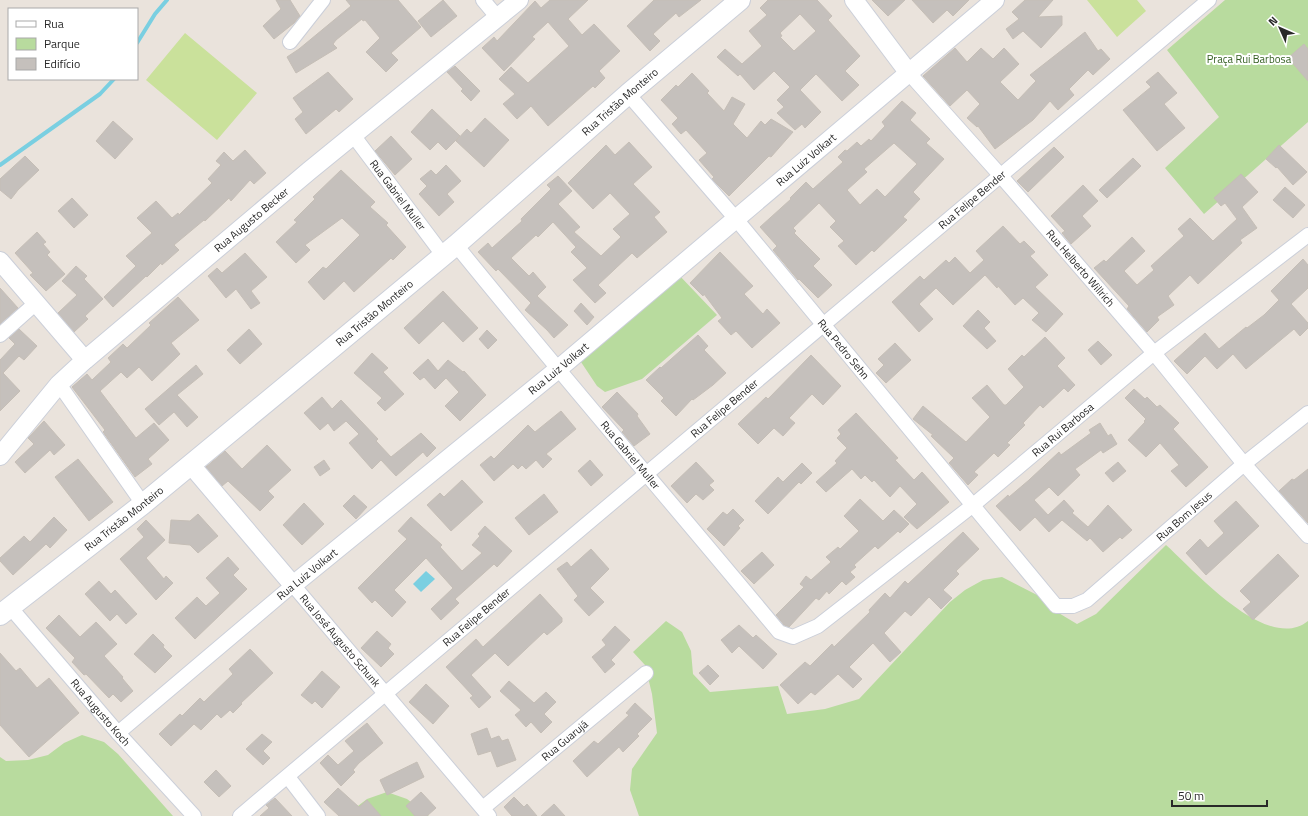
<svg xmlns="http://www.w3.org/2000/svg" width="1308" height="816" viewBox="0 0 1308 816" font-family="'Titillium Web',sans-serif">
	<style>
		.green { fill: #b8db9e }
		.pitch { fill: #cae19b }
		.water { fill: #7acfe1 }
		.lines { fill: none; stroke-linecap: round; stroke-linejoin: round }
		.stream { stroke: #7acfe1; stroke-width: 4 }
		.building { fill: #c5c0bc; stroke: #c5beb6; fill-rule: evenodd }
		.minor-casing { stroke: #cbcfd9; stroke-width: 16 }
		.tertiary-casing { stroke: #cbcfd9; stroke-width: 20 }
		.secondary-casing { stroke: #cbcfd9; stroke-width: 22 }
		.minor { stroke: #fff; stroke-width: 14 }
		.tertiary { stroke: #fff; stroke-width: 18 }
		.secondary { stroke: #fff; stroke-width: 20 }
		.labels { text-anchor: middle; dominant-baseline: central; stroke-width: 4; stroke-linejoin: round; paint-order: stroke }
		.park-label { font-size: 11px; fill: #335e21; stroke: #fff }
		.street-label { font-size: 11px; fill: #292929; stroke: #fff }
	</style>
	<rect width="100%" height="100%" fill="#eae3dc"/>
	<path class="green" d="M1225,0H1308V122L1204,214L1165,168L1219,117L1167,50Z
		M678,274L717,315L642,379L605,392L597,386L579,359Z
		M1166,545C1194,570 1267,654 1308,621V816H639L630,790L632,769L657,733L652,694L645,665L633,652L666,621L682,632L691,651L693,674L710,692L778,686L787,714L825,709L859,699L950,602L965,590L983,580L1002,577L1041,597L1057,612L1077,624L1096,614Z
		M82,735L104,742L118,754L173,816H0V757L6,761L28,760L48,755L64,743Z
		M387,792L407,799L429,816H345L367,799Z"/>
	<path class="pitch" d="M1087,0H1137L1146,11L1117,37Z
		M185,33L257,93L217,140L146,80Z"/>
	<path class="water" d="M426,571L435,579L421,592L413,584Z"/>
	<g class="lines">
		<path class="stream" d="M137,43L155,14L167,0
			M0,165L100,94L114,79"/>
	</g>
	<path class="building" d="M276,0H290L300,16L294,23L274,39L263,26L281,9Z
		M346,0H398L421,27L391,53L398,60L386,72L366,52L380,38L365,20L363,21L362,19L336,40L333,44L337,48L296,73L287,57L299,49L351,6Z
		M443,0L457,16L431,37L418,21Z
		M550,0H588L568,19L582,35L594,24L620,51L599,71L605,78L595,88L593,86L548,126L531,106L517,119L503,104L515,94L499,79L511,67L528,83L569,46L548,22L532,37L535,39L504,71L482,48L494,37L497,41L535,1L541,8Z
		M654,0H701L679,17L676,13L653,34L660,41L650,51L627,26Z
		M768,0H817L832,16L828,20L860,56L845,71L859,85L842,101L816,74L800,90L821,112L805,128L802,124L795,130L777,113L784,107L777,100L790,87L774,71L754,90L740,74L738,76L717,57L725,49L742,64L762,46L749,31L767,15L760,8ZM800,14L816,31L794,51L780,37L782,36L780,33Z
		M872,0H905L888,16Z
		M912,0H969L953,16L947,10L933,23Z
		M1025,0H1053L1038,17L1062,16V25L1041,48L1023,31L1013,39L1006,29L1019,19L1012,12Z
		M1085,32L1098,51L1101,49L1110,59L1093,75L1088,70L1069,89L1074,95L1058,110L1050,101L1033,120L995,149L978,126L977,127L967,118L980,104L967,90L950,106L923,76L955,48L967,62L981,48L993,59L1004,48L1019,64L1000,82L1018,100L1036,81L1030,75Z
		M1304,44L1308,49V81L1288,58Z
		M455,66L480,91L471,101L461,91L463,89L447,72Z
		M328,72L353,99L339,112L336,109L306,134L295,119L303,112L293,98Z
		M1158,72L1177,93L1164,104L1185,128L1157,151L1123,110L1151,87L1146,82Z
		M692,73L709,91L707,93L724,111L732,97L745,104L733,124L747,138L761,121L765,125L771,119L793,132L771,157L769,156L729,196L712,179L714,177L699,160L707,153L686,130L681,134L672,124L678,118L661,100L676,85L678,87Z
		M902,101L916,113L910,120L930,139L926,143L944,159L913,192L920,199L903,217L907,220L874,252L872,250L856,265L838,246L844,241L830,227L836,221L819,203L793,228L796,231L794,233L820,259L813,266L832,285L818,298L799,279L798,280L773,250L777,246L760,227L791,199L790,198L806,182L813,189L843,162L838,157L845,150L847,151L857,142L861,146L869,139L871,141L885,126L882,122ZM894,143L917,164L885,197L877,189L860,205L847,190L867,172L864,169Z
		M432,109L460,136L446,150L438,142L430,150L411,132Z
		M485,118L509,140L484,167L456,141L467,129L471,133Z
		M113,121L133,139L115,159L96,141Z
		M391,136L412,159L395,175L375,151Z
		M629,142L652,167L633,184L660,212L654,217L667,232L637,258L632,253L598,285L606,293L595,303L573,280L587,268L571,252L576,247L553,222L538,237L536,235L511,258L529,276L533,272L546,287L537,296L568,325L554,338L547,330L525,310L531,303L498,269L496,271L478,252L488,243L492,248L522,221L521,219L551,189L547,185L558,176L572,191L558,204L580,227L574,232L601,256L621,237L613,229L630,214L610,193L593,209L568,183L606,145L615,155Z
		M1279,145L1307,172L1293,185L1277,167L1276,168L1266,159Z
		M1054,147L1064,157L1028,192L1017,181Z
		M245,150L266,173L254,184L250,180L231,201L229,198L205,221L204,220L174,245L179,250L162,265L161,263L147,277L146,276L113,307L104,297L136,266L126,256L152,233L137,218L156,201L172,218L178,213L179,215L212,183L208,179L221,165L216,161L224,152L233,161Z
		M25,156L39,170L18,190L11,199L0,190V179Z
		M1133,158L1141,166L1107,198L1099,190Z
		M446,165L461,181L447,194L454,202L439,216L419,194L427,186L420,179L431,170L436,175Z
		M341,170L375,202L370,207L388,223L386,225L406,247L393,260L391,258L354,292L344,281L324,300L308,282L323,267L326,269L360,235L342,218L305,245L310,250L296,263L276,242L297,222L294,220L315,199L313,197Z
		M1241,174L1258,192L1242,207L1257,228L1240,240L1242,243L1198,284L1190,275L1168,296L1174,305L1157,317L1159,320L1147,332L1127,309L1129,306L1094,268L1104,260L1106,262L1132,237L1145,251L1124,271L1137,285L1154,270L1151,266L1184,236L1178,229L1190,218L1213,241L1237,219L1225,203L1221,206L1214,198Z
		M1083,185L1098,201L1082,216L1091,226L1071,244L1062,233L1065,231L1051,216Z
		M1285,187L1305,205L1293,218L1273,200Z
		M72,198L88,215L74,228L58,211Z
		M1003,226L1020,244L1024,241L1035,252L1030,256L1048,275L1035,287L1063,314L1046,332L1032,320L1039,313L1023,298L1015,305L998,286L997,288L985,275L953,305L936,288L919,304L933,319L919,332L892,302L920,276L924,280L946,260L949,263L955,257L970,273L984,260L976,251Z
		M37,232L46,242L43,244L50,252L47,255L65,274L46,291L30,275L33,273L15,253Z
		M720,252L753,286L744,294L763,314L767,309L780,323L752,348L736,331L731,335L718,321L722,318L704,294L703,296L690,283Z
		M245,253L267,277L251,291L260,303L251,309L236,289L226,298L208,276L217,268L222,273Z
		M1303,259L1308,265V288L1291,304L1308,323V328L1300,336L1294,329L1246,369L1233,354L1217,369L1205,356L1187,374L1174,361L1205,333L1219,349L1246,327L1247,328L1264,315L1279,300L1271,291Z
		M76,266L87,276L84,279L103,299L85,316L88,319L74,332L58,313L77,295L62,281Z
		M0,288L18,308L0,324Z
		M443,291L478,328L463,342L443,321L419,344L404,328Z
		M178,297L199,320L171,343L180,354L152,381L139,367L127,378L121,372L100,391L136,438L154,423L169,440L148,459L152,464L135,477L103,432L105,430L72,387L87,374L92,380L111,362L108,358L123,344L127,348L151,325L149,323Z
		M581,303L594,317L587,325L574,311Z
		M978,310L990,322L984,328L996,341L987,349L963,326Z
		M19,329L37,346L24,360L19,356L3,373L20,391L0,411V360L15,344L9,338Z
		M249,329L262,344L240,364L227,350Z
		M487,330L497,340L488,349L479,339Z
		M698,335L708,346L704,350L726,373L713,385L693,400L692,399L676,416L661,401L664,398L646,380L660,367L661,368Z
		M1045,337L1065,358L1057,366L1075,385L1068,392L1064,388L1043,408L1040,405L1023,423L1025,425L1007,443L1010,445L998,457L994,453L974,472L978,475L968,485L949,463L954,458L931,436L933,435L913,419L923,406L966,442L990,417L972,398L987,385L1004,405H1006L1024,387L1008,369L1022,355L1024,357Z
		M1098,341L1112,355L1101,365L1088,350Z
		M895,343L911,360L886,383L876,373L884,365L878,359Z
		M372,353L388,368L383,372L404,394L385,411L377,403L382,398L354,373Z
		M811,355L841,386L823,405L812,394L789,418L795,423L783,436L774,428L758,444L738,424L766,397L768,399Z
		M428,359L438,371L448,360L463,372L464,371L486,395L460,421L445,406L459,392L446,378L435,389L424,377L420,380L413,373Z
		M196,365L203,374L177,395L198,417L187,427L174,412L159,425L145,409Z
		M1134,389L1145,399L1147,397L1157,407L1160,405L1179,423L1173,429L1208,467L1186,487L1171,471L1179,465L1160,443L1146,457L1128,440L1145,422L1144,421L1146,419L1125,398Z
		M617,392L638,414L637,416L650,434L634,446L622,432L624,430L602,407Z
		M322,397L332,409L341,400L378,439L376,441L391,457L421,433L436,448L427,457L423,452L396,476L381,460L372,469L349,443L359,434L346,421L334,431L328,423L320,430L304,413Z
		M561,411L576,429L546,454L552,459L543,468L536,460L526,469L522,465L518,469L513,464L494,481L480,465L491,456L494,459L528,425L535,432Z
		M856,413L898,458L895,460L914,480L922,472L949,502L917,529L904,517L917,504L900,486L890,497L874,480L872,482L865,475L861,479L852,469L826,492L816,482L837,463L835,461L847,448L837,438L841,434L838,430Z
		M44,421L65,445L54,455L50,450L25,473L15,462L34,444L28,438Z
		M1100,423L1108,436L1111,434L1117,444L1103,453L1101,450L1075,469L1080,475L1058,496L1049,487L1034,500L1048,515L1064,500L1074,511L1072,513L1088,527L1108,505L1132,530L1122,539L1120,537L1103,552L1090,538L1087,541L1062,520L1049,532L1035,517L1020,531L996,506L1008,495L1009,497L1029,480L1059,452L1061,455L1091,433L1089,430Z
		M267,445L291,470L268,491L274,497L260,511L228,481L222,486L206,467L225,451L242,469Z
		M78,459L113,502L89,521L55,477Z
		M324,460L330,469L320,476L314,467Z
		M590,460L603,475L591,486L578,471Z
		M696,462L714,481L709,485L714,490L703,500L696,494L687,503L671,486Z
		M1118,462L1126,471L1113,482L1105,473Z
		M802,463L812,473L801,484L799,482L768,514L755,501L778,477L783,482Z
		M1308,469V523L1279,491L1292,479L1294,480Z
		M462,480L483,502L451,531L427,505L440,493L444,497Z
		M544,494L558,512L529,535L515,518Z
		M354,495L367,507L356,519L343,506Z
		M860,499L883,521L894,510L909,524L900,533L898,531L878,549L875,546L854,565L856,567L850,572L855,577L846,585L842,581L829,594L827,591L819,600L816,598L789,627L784,625L776,615L804,587L800,584L806,576L811,580L831,562L826,557L838,547L840,549L859,531L844,516Z
		M1236,501L1259,526L1206,575L1186,553L1200,539L1208,548L1224,533L1214,521Z
		M304,503L324,524L302,545L283,525Z
		M733,509L744,520L738,526L740,528L724,546L707,529L723,512L727,515Z
		M198,514L218,536L198,553L190,545L169,543L171,520L190,521Z
		M54,517L67,530L50,548L46,544L13,575L0,561V558L24,536L30,542Z
		M411,517L442,545L440,547L462,571L482,553L472,545L480,536L478,534L485,526L512,551L497,567L494,564L455,599L459,603L441,620L431,609L453,588L426,558L394,590L406,602L392,617L375,600L372,603L358,588L407,539L398,531Z
		M146,520L165,540L146,558L164,579L166,576L173,583L156,600L120,559L144,537L137,529Z
		M963,532L979,549L956,571L959,574L943,590L952,598L941,609L929,597L911,616L905,611L884,633L901,652L890,662L873,643L849,667L862,679L853,688L838,674L815,695L811,692L798,704L780,685L805,662L810,666L832,644L834,647L870,612L869,610L885,593L890,598L905,581L908,584Z
		M591,549L609,569L590,588L604,602L589,616L574,600L578,596L557,569L567,562L571,567Z
		M762,552L774,565L754,584L741,571Z
		M1278,554L1299,576L1253,620L1243,609L1251,602L1240,591Z
		M228,557L239,569L233,575L247,589L195,639L175,618L197,597L206,606L220,593L206,578Z
		M99,581L111,594L115,590L137,614L126,624L117,614L110,621L85,594Z
		M540,594L562,618V622L547,635L544,632L508,666L495,653L471,675L491,697L479,708L470,698L473,696L446,667L476,639L483,647Z
		M59,615L80,637L96,622L117,644L104,656L123,677L122,678L133,691L121,702L113,694L109,698L86,674L84,675L72,662L75,658L46,628Z
		M739,625L753,638L756,635L777,654L763,669L739,646L732,653L721,640Z
		M615,626L630,640L611,660L615,664L605,673L592,657L606,645L602,640Z
		M377,631L391,644L388,648L394,654L381,667L361,648Z
		M153,634L164,645L163,647L172,656L155,673L134,654Z
		M250,649L273,673L241,703L242,704L233,713L230,710L221,718L217,714L201,730L194,724L171,746L159,734L180,714L182,716L200,698L204,702L233,674L229,669Z
		M0,653L16,671L20,668L37,688L49,678L79,713L29,757L0,725Z
		M708,665L719,676L710,685L699,673Z
		M322,671L340,687L322,708L315,701L312,704L301,695Z
		M509,681L534,703L546,692L556,702L544,714L552,722L541,733L531,722L526,727L515,715L521,710L500,691Z
		M426,684L449,706L433,724L409,702Z
		M635,703L652,719L637,734L639,736L623,752L619,747L587,777L573,761L594,741L598,744L629,715L626,713Z
		M367,723L383,743L359,763L353,770L355,772L341,786L320,763L328,755L338,765L354,751L345,741Z
		M487,728L491,739L499,736L502,741L508,739L516,760L497,767L491,751L478,755L471,734Z
		M262,734L272,742L263,751L270,758L263,765L246,749Z
		M417,762L424,777L387,795L380,780Z
		M216,770L231,786L219,797L204,782Z
		M338,788L359,807L367,800L381,816H339L324,802Z
		M421,792L436,808L427,816H415L406,806Z
		M514,797L524,807L527,804L537,816H512L504,807Z
		M275,798L292,816H260L269,808L266,805Z
		M554,804L565,816H541Z"/>
	<g class="lines">
		<defs>
			<g id="minor">
				<path d="M483,0L498,18"/>
				<path d="M290,42L323,0"/>
				<path id="s1" d="M908,72L1001,176L1154,353L1244,464L1308,536"/>
				<path id="s2" d="M628,94L736,219L1056,606H1073L1087,600L1244,464L1308,413"/>
				<path id="s3" d="M353,135L443,255"/>
				<path id="s4" d="M456,245C562,376 672,503 779,632L793,637L818,626L972,506L1154,353L1308,235"/>
				<path d="M0,335L36,303"/>
				<path d="M59,384L143,504"/>
				<path id="s5" d="M10,607L118,733L194,816"/>
				<path id="s6" d="M118,733L293,585L489,816"/>
				<path d="M288,777L318,816"/>
				<path id="s7" d="M483,808L646,673"/>
				<path id="s8" d="M240,816L1209,0"/>
			</g>
			<g id="tertiary">
				<path d="M854,0L908,72"/>
				<path d="M0,261L85,360"/>
				<path id="s9" d="M0,456L59,384L85,360L309,171L519,0"/>
				<path id="s10" d="M191,465L293,585L557,370L995,0"/>
			</g>
			<g id="secondary">
				<path id="s11" d="M0,615L143,504L326,353L456,245L628,94L740,0"/>
			</g>
		</defs>
		<use href="#minor" class="minor-casing"/>
		<use href="#tertiary" class="tertiary-casing"/>
		<use href="#secondary" class="secondary-casing"/>
		<use href="#minor" class="minor"/>
		<use href="#tertiary" class="tertiary"/>
		<use href="#secondary" class="secondary"/>
	</g>
	<g class="labels">
		<g class="park-label">
			<text x="1249" y="59">Praça Rui Barbosa</text>
		</g>
		<g class="street-label">
			<text stroke="none"><textPath href="#s11" startOffset="805">Rua Tristão Monteiro</textPath></text>
			<text stroke="none"><textPath href="#s10" startOffset="824">Rua Luiz Volkart</textPath></text>
			<text stroke="none"><textPath href="#s3" startOffset="75">Rua Gabriel Muller</textPath></text>
			<text stroke="none"><textPath href="#s8" startOffset="957">Rua Felipe Bender</textPath></text>
			<text stroke="none"><textPath href="#s9" startOffset="346">Rua Augusto Becker</textPath></text>
			<text stroke="none"><textPath href="#s1" startOffset="261">Rua Helberto Willrich</textPath></text>
			<text stroke="none"><textPath href="#s11" startOffset="481">Rua Tristão Monteiro</textPath></text>
			<text stroke="none"><textPath href="#s2" startOffset="334">Rua Pedro Sehn</textPath></text>
			<text stroke="none"><textPath href="#s10" startOffset="500">Rua Luiz Volkart</textPath></text>
			<text stroke="none"><textPath href="#s8" startOffset="633">Rua Felipe Bender</textPath></text>
			<text stroke="none"><textPath href="#s4" startOffset="860">Rua Rui Barbosa</textPath></text>
			<text stroke="none"><textPath href="#s4" startOffset="273">Rua Gabriel Muller</textPath></text>
			<text stroke="none"><textPath href="#s2" startOffset="828">Rua Bom Jesus</textPath></text>
			<text stroke="none"><textPath href="#s11" startOffset="157">Rua Tristão Monteiro</textPath></text>
			<text transform="translate(307 574) rotate(-39)">Rua Luiz Volkart</text>
			<text stroke="none"><textPath href="#s8" startOffset="309">Rua Felipe Bender</textPath></text>
			<text stroke="none"><textPath href="#s6" startOffset="302">Rua José Augusto Schunk</textPath></text>
			<text stroke="none"><textPath href="#s5" startOffset="139">Rua Augusto Koch</textPath></text>
			<text stroke="none"><textPath href="#s7" startOffset="106">Rua Guarujá</textPath></text>
		</g>
	</g>
	<rect x="8" y="8" width="130" height="72" fill="#ffffff" stroke="#a9a9a9"/>
	<rect x="16" y="21" width="20" height="6" fill="#ffffff" stroke="#a9a9a9"/>
	<text x="44" y="28" font-size="12" fill="#292929">Rua</text>
	<rect x="16" y="38" width="20" height="12" fill="#b8db9e" stroke="#a9a9a9"/>
	<text x="44" y="48" font-size="12" fill="#292929">Parque</text>
	<rect x="16" y="58" width="20" height="12" fill="#c5c0bc" stroke="#a9a9a9"/>
	<text x="44" y="68" font-size="12" fill="#292929">Edifício</text>
	<g transform="translate(1280 28) rotate(315)" stroke="#ffffff" stroke-width="3" paint-order="stroke">
	<path d="M0-3L7 15L0 10L-7 15Z" fill="#292929"/>
	<text y="-6" font-size="11" font-weight="bold" text-anchor="middle" fill="#292929">N</text>
	</g>
	<path d="M1172 800v6h95v-6" fill="none" stroke="#292929" stroke-width="2"/>
	<text x="1178" y="800" font-size="12" fill="#292929" stroke="#ffffff" stroke-width="3" paint-order="stroke">50 m</text>
</svg>
